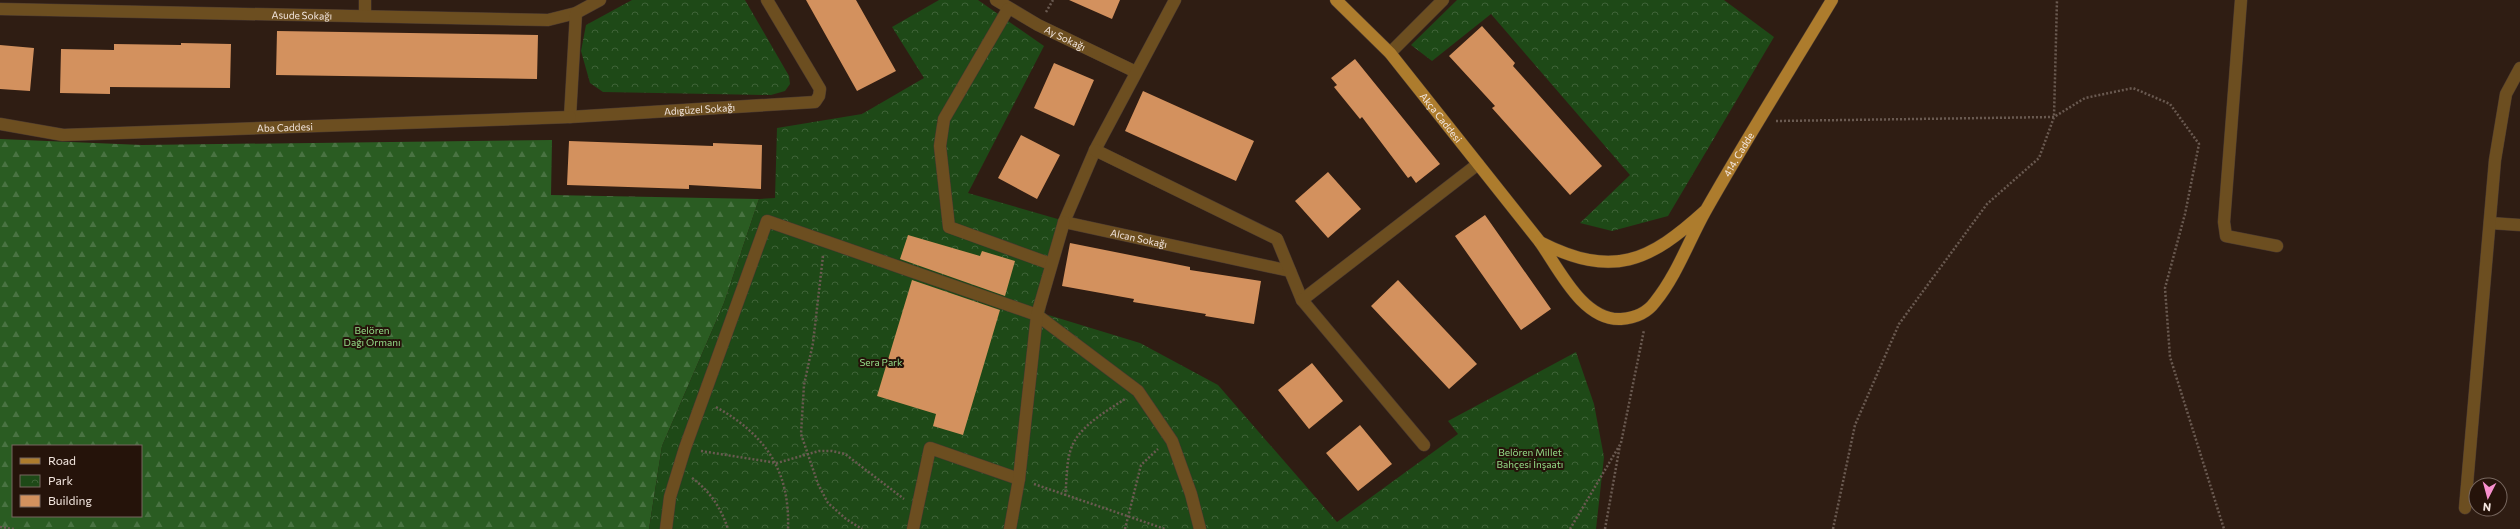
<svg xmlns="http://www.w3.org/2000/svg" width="2520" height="529" viewBox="0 0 2520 529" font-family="Commissioner,sans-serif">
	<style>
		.forest { fill: url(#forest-firs); fill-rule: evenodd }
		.park { fill: url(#park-crowns) }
		.building { fill: #d3915e }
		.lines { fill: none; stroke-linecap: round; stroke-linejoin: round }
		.minor-casing { stroke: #4a3930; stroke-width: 13 }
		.major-casing { stroke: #4a3930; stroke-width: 13 }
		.path { stroke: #6a5a51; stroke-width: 2.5; stroke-dasharray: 2 2; stroke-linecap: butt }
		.minor { stroke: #6c4e20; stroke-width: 12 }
		.major { stroke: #ad7c2d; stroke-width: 12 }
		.labels { text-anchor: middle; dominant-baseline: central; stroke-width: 4; stroke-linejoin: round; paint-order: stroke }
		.street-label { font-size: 10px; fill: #f3e6df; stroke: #25130a }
		.park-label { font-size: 10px; fill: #94dc88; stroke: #25130a }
	</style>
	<defs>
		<pattern id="forest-firs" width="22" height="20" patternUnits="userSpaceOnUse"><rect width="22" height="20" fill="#2a5c22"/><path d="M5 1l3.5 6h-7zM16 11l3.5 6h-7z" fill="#497342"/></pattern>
		<pattern id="park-crowns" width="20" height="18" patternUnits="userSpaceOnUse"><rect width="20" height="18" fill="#1e4917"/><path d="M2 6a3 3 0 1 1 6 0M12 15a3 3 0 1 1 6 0" fill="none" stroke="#3f6338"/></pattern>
	</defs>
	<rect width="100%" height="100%" fill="#2f1d13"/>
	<path class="forest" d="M0,139L142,145L552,140L551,195L759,199L724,303L662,446L649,529H0ZM13,446H141V516H13Z"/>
	<path class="park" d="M632,0H745L789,76L790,84L785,91L771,95L603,92L590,83L581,51L586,25Z
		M939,0H978L1044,46L968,193L1068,222L1046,293L1045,314L1140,343L1218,385L1337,522L1458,434L1448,421L1576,352L1594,404L1604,457L1596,529H649L662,446L724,303L759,199L775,198L777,128L862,114L924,78L892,27Z
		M1457,0H1724L1774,37L1668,216L1612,231L1580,223L1630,175L1491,14L1432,61L1411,45Z"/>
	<path class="building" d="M806,0H856L896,71L857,91Z
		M1069,0H1120L1112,19Z
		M1482,26L1515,63L1513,66L1602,166L1570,195L1492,108L1495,106L1449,56Z
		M277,31L538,35L537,79L276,75Z
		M181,43L231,44L230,88L110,87V94L60,93L61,49L114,50V44L181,45Z
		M0,45L34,48L30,91L0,89Z
		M1355,59L1440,164L1416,183L1411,176L1408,178L1362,117L1360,119L1334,87L1337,85L1331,78Z
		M1054,63L1094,80L1074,126L1034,108Z
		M1143,91L1254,141L1236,181L1125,131Z
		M1021,135L1060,155L1037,199L998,178Z
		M569,141L713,146V143L762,145L761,189L689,185V189L567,185Z
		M1328,172L1361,209L1328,238L1295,201Z
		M1485,215L1551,309L1521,330L1455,236Z
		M908,235L980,256L982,251L1015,261L1005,296L900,259Z
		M1070,243L1190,267V270L1261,281L1254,324L1205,316L1206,314L1133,302L1134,299L1062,286Z
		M912,280L1000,310L963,435L933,426L936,414L877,396Z
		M1398,280L1477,364L1449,389L1371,306Z
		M1312,363L1343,401L1309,429L1278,390Z
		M1360,425L1392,464L1358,491L1326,453Z"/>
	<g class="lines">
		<defs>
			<g id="minor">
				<path d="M365,0V16"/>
				<path id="s1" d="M996,0L1038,25L1136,72"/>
				<path id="s2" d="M1175,0L1095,150L1064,222L1290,271"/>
				<path d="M2241,0L2224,222L2226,236L2277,246"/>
				<path id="s3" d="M0,9L548,20L576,13L600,0"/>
				<path d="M1008,9L944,119L940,146L949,227L1051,264"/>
				<path id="s4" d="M576,13L570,117L815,102L819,96L820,89L767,0"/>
				<path d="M1390,53L1443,0"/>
				<path id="s5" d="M0,124L63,135L570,117"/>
				<path d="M1095,150L1277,239L1302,300L1424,445"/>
				<path d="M2490,223L2520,225"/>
				<path d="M1302,300L1478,164"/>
				<path d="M2465,508L2495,160L2506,94L2520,68"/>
				<path d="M666,529L670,497L685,448L767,221L1037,315L1138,391L1172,441L1191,494L1200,529"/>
				<path d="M913,529L930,448L1019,479"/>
				<path d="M1010,529L1019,479L1037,315L1064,222"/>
			</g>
			<g id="major">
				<path id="s6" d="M1336,0L1390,53L1540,242"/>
				<path id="s7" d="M1706,210C1649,262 1613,279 1540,242C1559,269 1583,321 1621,319C1635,318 1647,313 1655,302C1677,275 1689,240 1706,210C1746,139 1790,70 1832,0"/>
			</g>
		</defs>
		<use href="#minor" class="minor-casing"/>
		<use href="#major" class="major-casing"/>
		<path class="path" d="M1046,12L1053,0
			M1776,121L2054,117L2085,98L2133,88L2170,104L2199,144L2185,214L2165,288L2170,357L2224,529
			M823,256L813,343L804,385L801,434L818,484L828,503L846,519L862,529
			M716,407C766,435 790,471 788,529
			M701,451L777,463L819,451H832L845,454L904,499
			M692,478C710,491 721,508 728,529
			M1034,484L1165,529
			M1065,496C1067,482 1066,466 1070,452C1076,428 1105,412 1125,399
			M0,527L14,529
			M1125,529L1141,465L1158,449
			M1570,529L1621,443L1644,330
			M1605,529L1620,445
			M1833,529L1855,425L1899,324L1987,204L2039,158L2054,117L2057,0"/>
		<use href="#minor" class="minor"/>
		<use href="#major" class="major"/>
	</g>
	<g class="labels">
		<g class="street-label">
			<text stroke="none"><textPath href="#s3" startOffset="302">Asude Sokağı</textPath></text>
			<text stroke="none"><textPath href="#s1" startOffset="79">Ay Sokağı</textPath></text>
			<text stroke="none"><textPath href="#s4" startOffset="234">Adıgüzel Sokağı</textPath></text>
			<text stroke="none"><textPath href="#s6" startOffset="158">Akça Caddesi</textPath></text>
			<text stroke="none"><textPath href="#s5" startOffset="286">Aba Caddesi</textPath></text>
			<text stroke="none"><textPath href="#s7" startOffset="511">414. Cadde</textPath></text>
			<text stroke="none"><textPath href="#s2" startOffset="325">Alcan Sokağı</textPath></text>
		</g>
		<g class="park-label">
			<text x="372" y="330">Belören<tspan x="372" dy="12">Dağı Ormanı</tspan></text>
			<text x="881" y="362">Sera Park</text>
			<text x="1530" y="452">Belören Millet<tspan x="1530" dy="12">Bahçesi İnşaatı</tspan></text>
		</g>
	</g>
	<rect x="12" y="445" width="130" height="72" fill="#25130a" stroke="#77675f"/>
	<rect x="20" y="458" width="20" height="6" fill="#ad7c2d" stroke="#77675f"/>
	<text x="48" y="465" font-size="12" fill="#f3e6df">Road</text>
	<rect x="20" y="475" width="20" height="12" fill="url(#park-crowns)" stroke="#77675f"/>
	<text x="48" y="485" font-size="12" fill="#f3e6df">Park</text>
	<rect x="20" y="495" width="20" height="12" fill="#d3915e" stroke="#77675f"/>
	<text x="48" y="505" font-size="12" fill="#f3e6df">Building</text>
	<g transform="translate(2488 497) rotate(186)"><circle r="19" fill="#25130a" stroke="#77675f"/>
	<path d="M0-3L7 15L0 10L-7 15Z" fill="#f790cd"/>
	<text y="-6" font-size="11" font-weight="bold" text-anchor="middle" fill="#f3e6df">N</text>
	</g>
</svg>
